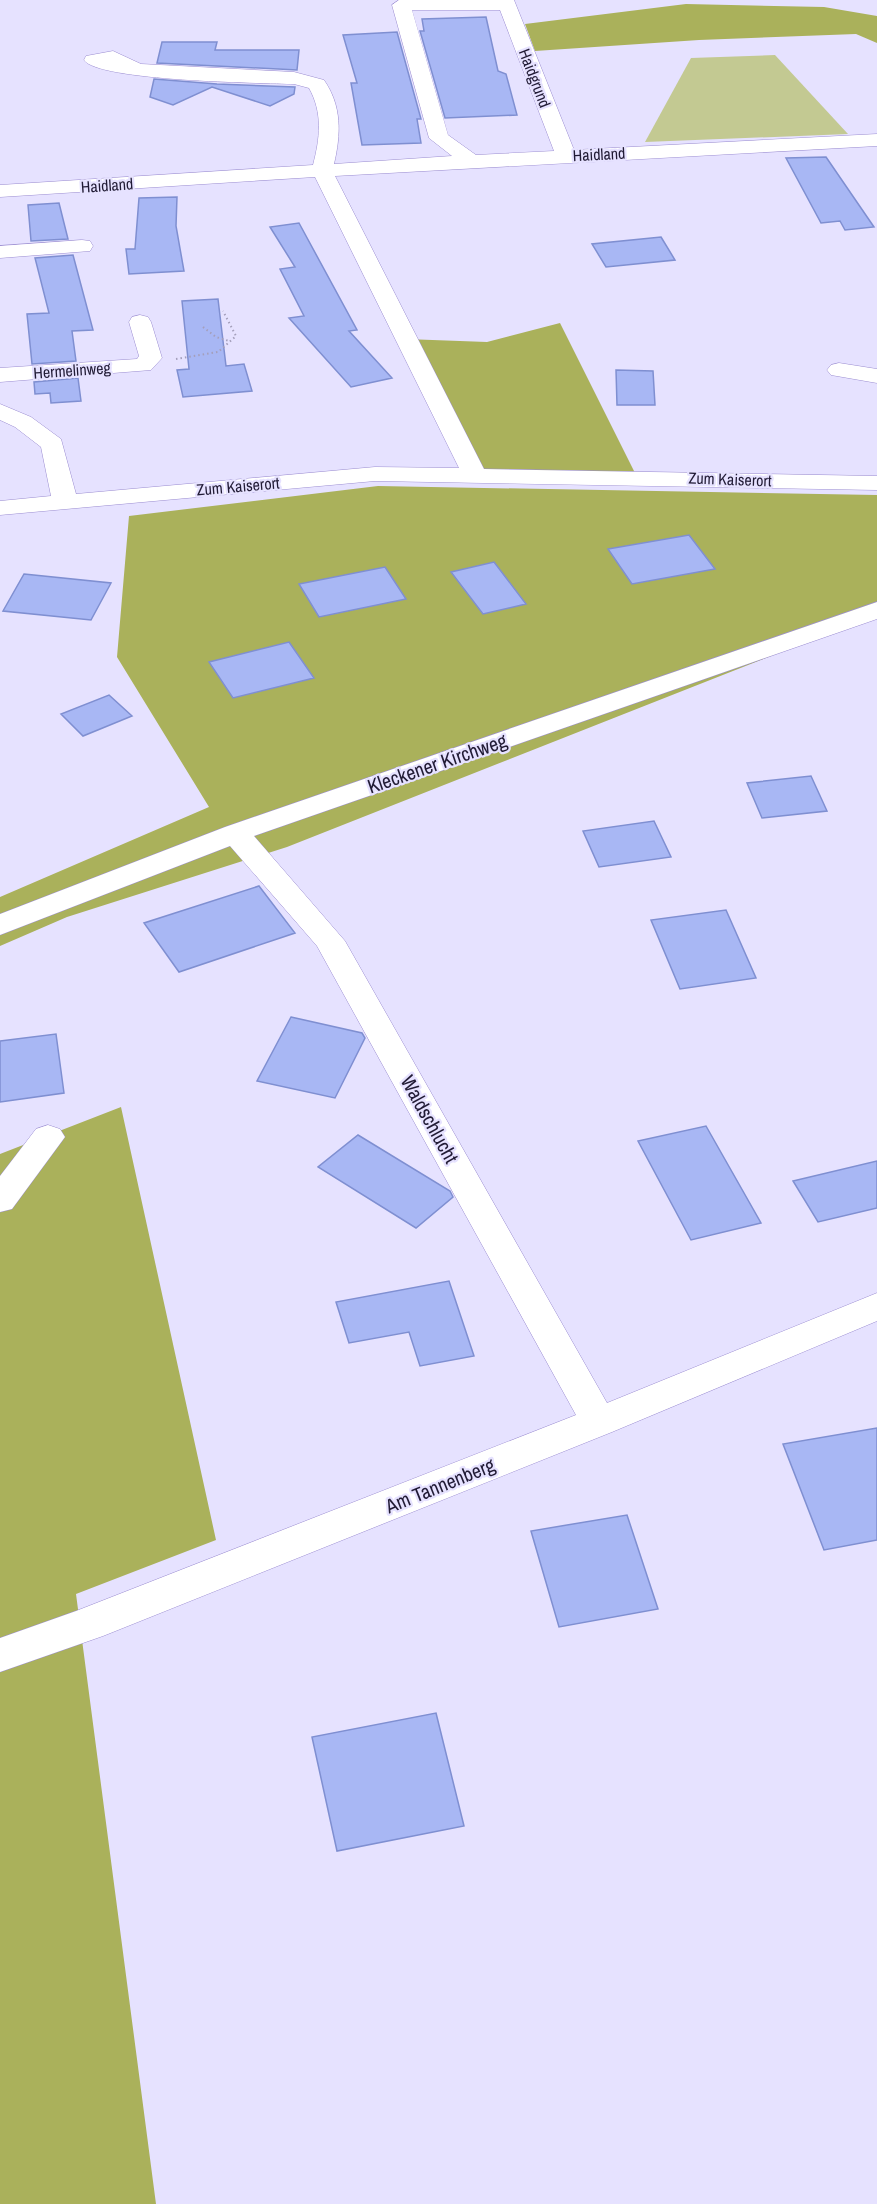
<svg xmlns="http://www.w3.org/2000/svg" width="877" height="2204" viewBox="0 0 877 2204" font-family="'Archivo Narrow',sans-serif">
	<style>
		.green { fill: #c3c992 }
		.forest { fill: #aab15b }
		.building { fill: #a8b7f4; stroke: #7f8fd1; stroke-width: 1.5 }
		.lines { fill: none; stroke-linecap: round; stroke-linejoin: round }
		.minor-casing { stroke: #9b8dd1; stroke-width: 1 }
		.path { stroke: #a49fbb; stroke-width: 2; stroke-dasharray: 1.5 3; stroke-linecap: butt }
		.minor { fill: #fff; fill-rule: evenodd }
		.labels { text-anchor: middle; dominant-baseline: central; stroke-width: 4.5; stroke-linejoin: round; paint-order: stroke }
		.far-street-label { font-size: 16px; fill: #211b35; stroke: #e6e2ff }
		.street-label { font-size: 20px; fill: #211b35; stroke: #e6e2ff }
	</style>
	<rect width="100%" height="100%" fill="#e6e2ff"/>
	<path class="green" d="M775,55L848,134L645,142L691,58Z"/>
	<path class="forest" d="M686,4L824,7L877,16V43L856,34L699,40L535,51L525,24Z
		M560,323L637,477H476L405,339L487,342Z
		M378,486L877,495V614L287,847L67,917L0,946V897L209,807L117,657L129,516Z
		M121,1107L216,1540L76,1594L156,2204H0V1154Z"/>
	<path class="building" d="M486,17L498,71L506,74L517,115L445,118L420,31H424L422,19Z
		M397,32L421,119H417L421,143L362,145L351,83H357L343,35Z
		M162,42H217L215,50H299L297,70L157,63Z
		M154,79L217,84L295,87L294,94L270,106L212,87L173,105L150,97Z
		M826,157L874,227L845,230L840,221L821,223L786,158Z
		M177,197L176,226L184,271L129,274L126,249H135L139,198Z
		M59,203L68,239L31,241L28,205Z
		M299,223L357,330L349,331L392,378L351,387L289,318L304,316L280,269L295,267L270,227Z
		M661,237L675,260L606,267L592,244Z
		M73,255L93,330L72,331L76,361L32,364L27,314L49,313L35,258Z
		M218,299L226,366L244,364L252,391L183,397L177,370L189,369L182,301Z
		M616,370L653,371L655,405H617Z
		M78,378L81,401L51,403L50,393L35,394L34,382Z
		M689,535L715,569L632,584L608,549Z
		M494,562L526,604L483,614L451,572Z
		M385,567L406,599L319,617L299,584Z
		M24,574L111,583L91,620L3,611Z
		M289,642L314,678L233,698L209,662Z
		M109,695L132,716L83,736L61,714Z
		M811,776L827,811L762,818L747,783Z
		M654,821L671,857L599,867L583,831Z
		M259,886L295,933L179,972L144,923Z
		M726,910L756,978L680,989L651,920Z
		M291,1017L362,1033L365,1038L335,1098L257,1081Z
		M56,1034L64,1093L0,1102V1041Z
		M706,1126L761,1223L691,1240L638,1141Z
		M358,1135L450,1191L453,1197L416,1228L318,1167Z
		M877,1161V1208L818,1222L793,1181Z
		M449,1281L474,1356L420,1366L409,1332L349,1343L336,1302Z
		M877,1428V1540L824,1550L783,1444Z
		M627,1515L658,1609L559,1627L531,1531Z
		M436,1713L464,1826L337,1851L312,1737Z"/>
	<g class="lines">
		<defs>
			<path id="minor" d="M399,0H514L574,150L877,134V146L335,176L484,469L877,476V490L375,481L0,515V501L51,496L41,447L15,427L0,420V404L31,417L61,439L76,494L375,467L459,468L315,177L0,197V185L313,165C320,138 323,113 309,88L294,84C262,83 98,81 84,60L86,56L113,51L141,64L294,72L324,80C342,106 341,134 334,164L452,156L429,138L392,5ZM412,10H500L554,151L476,155L448,135Z
				M82,240L90,241L93,246L90,251L0,258V246Z
				M140,315L148,317L151,322L162,358L151,370L0,382V368L137,359L139,356L129,322L132,317Z
				M839,363L877,369V383L831,375L827,370L831,365Z
				M877,602V619L254,836L345,941L607,1403L877,1293V1321L612,1432L103,1636L0,1672V1638L76,1611L576,1415L317,946L230,846L0,935V914L225,827Z
				M48,1125L60,1129L65,1137L12,1209L0,1212V1176L36,1129Z"/>
		</defs>
		<use href="#minor" class="minor-casing"/>
		<path class="path" d="M203,327L216,337L229,341
			M176,359L218,352L236,336L223,311"/>
		<use href="#minor" class="minor"/>
	</g>
	<g class="labels">
		<g class="far-street-label">
			<text transform="translate(535 78) rotate(69)">Haidgrund</text>
			<text transform="translate(599 154) rotate(-3)">Haidland</text>
			<text transform="translate(107 185) rotate(-4)">Haidland</text>
			<text transform="translate(72 370) rotate(-4)">Hermelinweg</text>
			<text transform="translate(730 479) rotate(2)">Zum Kaiserort</text>
			<text transform="translate(238 486) rotate(-5)">Zum Kaiserort</text>
		</g>
		<g class="street-label">
			<text transform="translate(437 763) rotate(-19)">Kleckener Kirchweg</text>
			<text transform="translate(430 1119) rotate(61)">Waldschlucht</text>
			<text transform="translate(440 1485) rotate(-22)">Am Tannenberg</text>
		</g>
	</g>
</svg>
